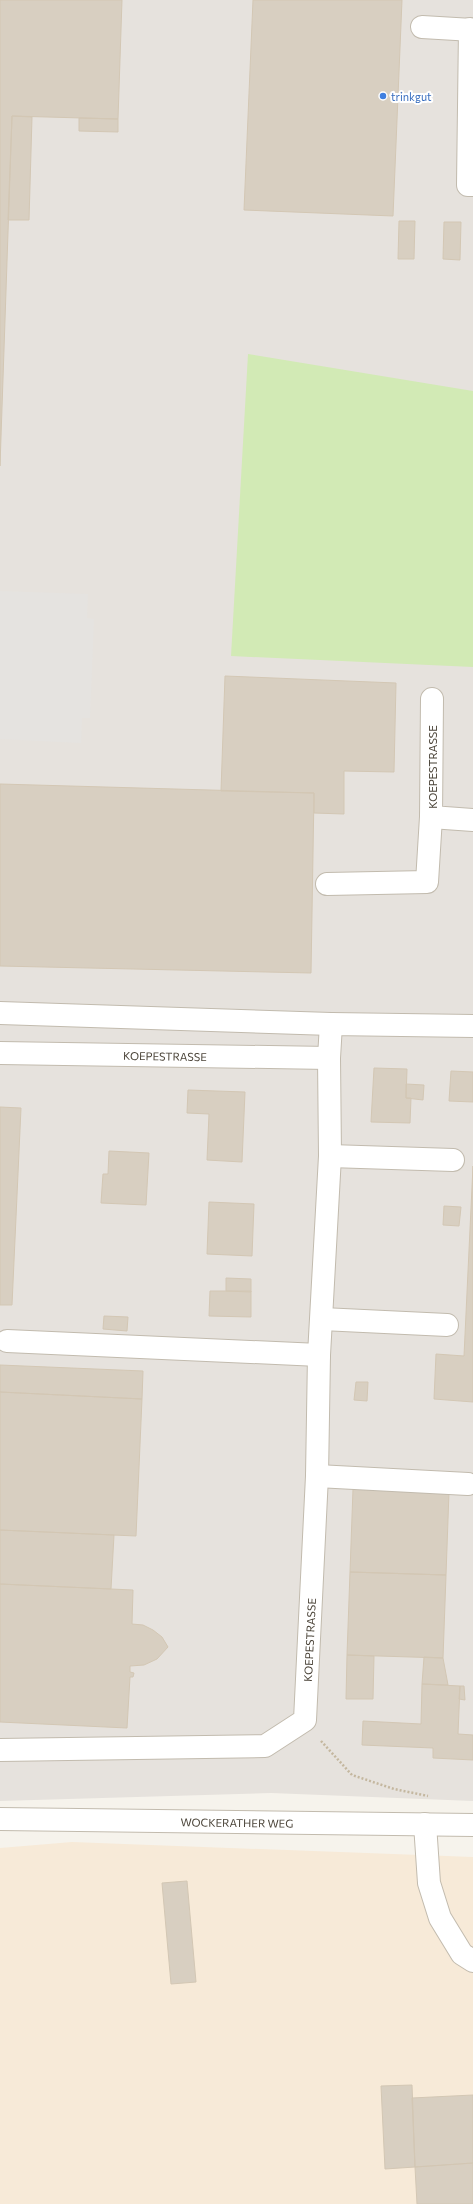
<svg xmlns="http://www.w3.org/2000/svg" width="473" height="2204" viewBox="0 0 473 2204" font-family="Commissioner,sans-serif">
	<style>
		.commercial { fill: #f7ead8 }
		.industrial { fill: #e6e2dd }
		.green { fill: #d2eab5 }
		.parking { fill: #e5e3e0 }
		.building { fill: #d8cfc1; stroke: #d3c7b4 }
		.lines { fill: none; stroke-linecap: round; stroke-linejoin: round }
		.minor-casing { stroke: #c2bbae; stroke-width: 24 }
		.path { stroke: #c4b79f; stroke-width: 2.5; stroke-dasharray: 2 2; stroke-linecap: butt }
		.minor { stroke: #fff; stroke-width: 22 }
		.shop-dot { fill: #3f7fe0; stroke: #fff; stroke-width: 1.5 }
		.labels { text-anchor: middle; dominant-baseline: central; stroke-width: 4; stroke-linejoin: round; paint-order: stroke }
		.shop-label { font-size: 11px; fill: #366cbe; stroke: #fff; text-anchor: start }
		.street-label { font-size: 11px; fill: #4b4439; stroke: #fff }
	</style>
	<rect width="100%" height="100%" fill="#f6f3ec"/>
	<path class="commercial" d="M72,1842L473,1857V2204H0V1848Z"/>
	<path class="industrial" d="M0,0H473V1801L271,1793L0,1801Z"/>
	<path class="green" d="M248,354L473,391V667L231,656Z"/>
	<path class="parking" d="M0,591L88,594L87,618L94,619L90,718H82L81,743L0,739Z"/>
	<path class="building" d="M0,0H122L118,119L12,116L0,466Z
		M253,0H402L393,216L244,210Z
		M12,116L32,117L29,220H8Z
		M79,118L118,119V132L79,131Z
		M399,221H415L414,259H398Z
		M444,222H461L460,260L443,259Z
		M225,676L396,683L394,772L344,771V814L314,813V793L221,791Z
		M0,784L314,793L311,973L0,966Z
		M374,1068L407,1069L406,1098H411L410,1123L371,1122Z
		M451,1071L473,1072V1102L449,1101Z
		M406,1084L424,1085L423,1100L406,1098Z
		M188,1090L245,1092L242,1162L207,1160L209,1114L187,1113Z
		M0,1107L21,1108L12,1305H0Z
		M109,1151L149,1153L146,1205L101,1203L103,1174H108Z
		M473,1166V1402L434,1399L436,1354L464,1356Z
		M209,1202L254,1204L252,1256L207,1254Z
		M444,1206L461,1207L459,1226L443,1225Z
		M226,1278L251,1279V1292L226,1291Z
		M210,1291H251V1317L209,1316Z
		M104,1316L128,1317L127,1331L103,1329Z
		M0,1365L143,1371L142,1399L0,1392Z
		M356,1382H368L367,1401L354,1400Z
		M0,1392L142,1399L136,1536L0,1530Z
		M353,1489L449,1492L446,1575L350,1572Z
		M0,1530L114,1535L111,1589L0,1584Z
		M350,1572L446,1575L443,1658L347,1655Z
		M0,1584L133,1590L132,1624L143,1625L153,1630L162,1637L168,1647L157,1659L144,1665L130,1666V1672L134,1673L133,1677H130L127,1728L0,1722Z
		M347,1655L374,1656L373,1699H346Z
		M424,1657L443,1658L448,1685L422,1684Z
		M422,1684L460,1686L458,1734L473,1735V1760L433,1758V1748L362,1745L363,1721L421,1724Z
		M460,1686H464L465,1700L459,1699Z
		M187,1881L196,1982L171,1984L162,1883Z
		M412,2085L415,2167L385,2169L381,2086Z
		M473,2095V2163L415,2167L412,2098Z
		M473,2163V2204H417L415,2167Z"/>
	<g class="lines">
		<defs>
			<g id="minor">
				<path d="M422,27L473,30"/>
				<path d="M470,29L468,185H473"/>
				<path d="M432,699L431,817L473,820"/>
				<path d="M327,884L427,882L431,817"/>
				<path d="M0,1013L331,1024"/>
				<path id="s1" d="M0,1053L329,1058"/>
				<path d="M330,1156L453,1160"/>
				<path d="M322,1319L447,1325"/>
				<path d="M7,1341L319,1355"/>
				<path d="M317,1476L468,1484"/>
				<path id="s2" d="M0,1750L265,1746L305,1720L317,1476L319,1355L330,1156L329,1058L331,1024L473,1026"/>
				<path id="s3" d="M0,1819L473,1825"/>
				<path d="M425,1824L429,1883L440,1918L462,1954L473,1961"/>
			</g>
		</defs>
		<use href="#minor" class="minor-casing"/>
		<path class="path" d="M321,1741L352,1775L394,1789L428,1796"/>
		<use href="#minor" class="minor"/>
	</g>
	<circle class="shop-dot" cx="383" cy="96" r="4"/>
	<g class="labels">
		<g class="shop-label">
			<text x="391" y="96">trinkgut</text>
		</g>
		<g class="street-label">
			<text transform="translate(432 767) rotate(-90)">KOEPESTRASSE</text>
			<text stroke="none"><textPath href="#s1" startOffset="165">KOEPESTRASSE</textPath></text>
			<text stroke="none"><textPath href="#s2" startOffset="393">KOEPESTRASSE</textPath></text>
			<text stroke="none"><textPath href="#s3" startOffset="237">WOCKERATHER WEG</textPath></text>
		</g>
	</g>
</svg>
